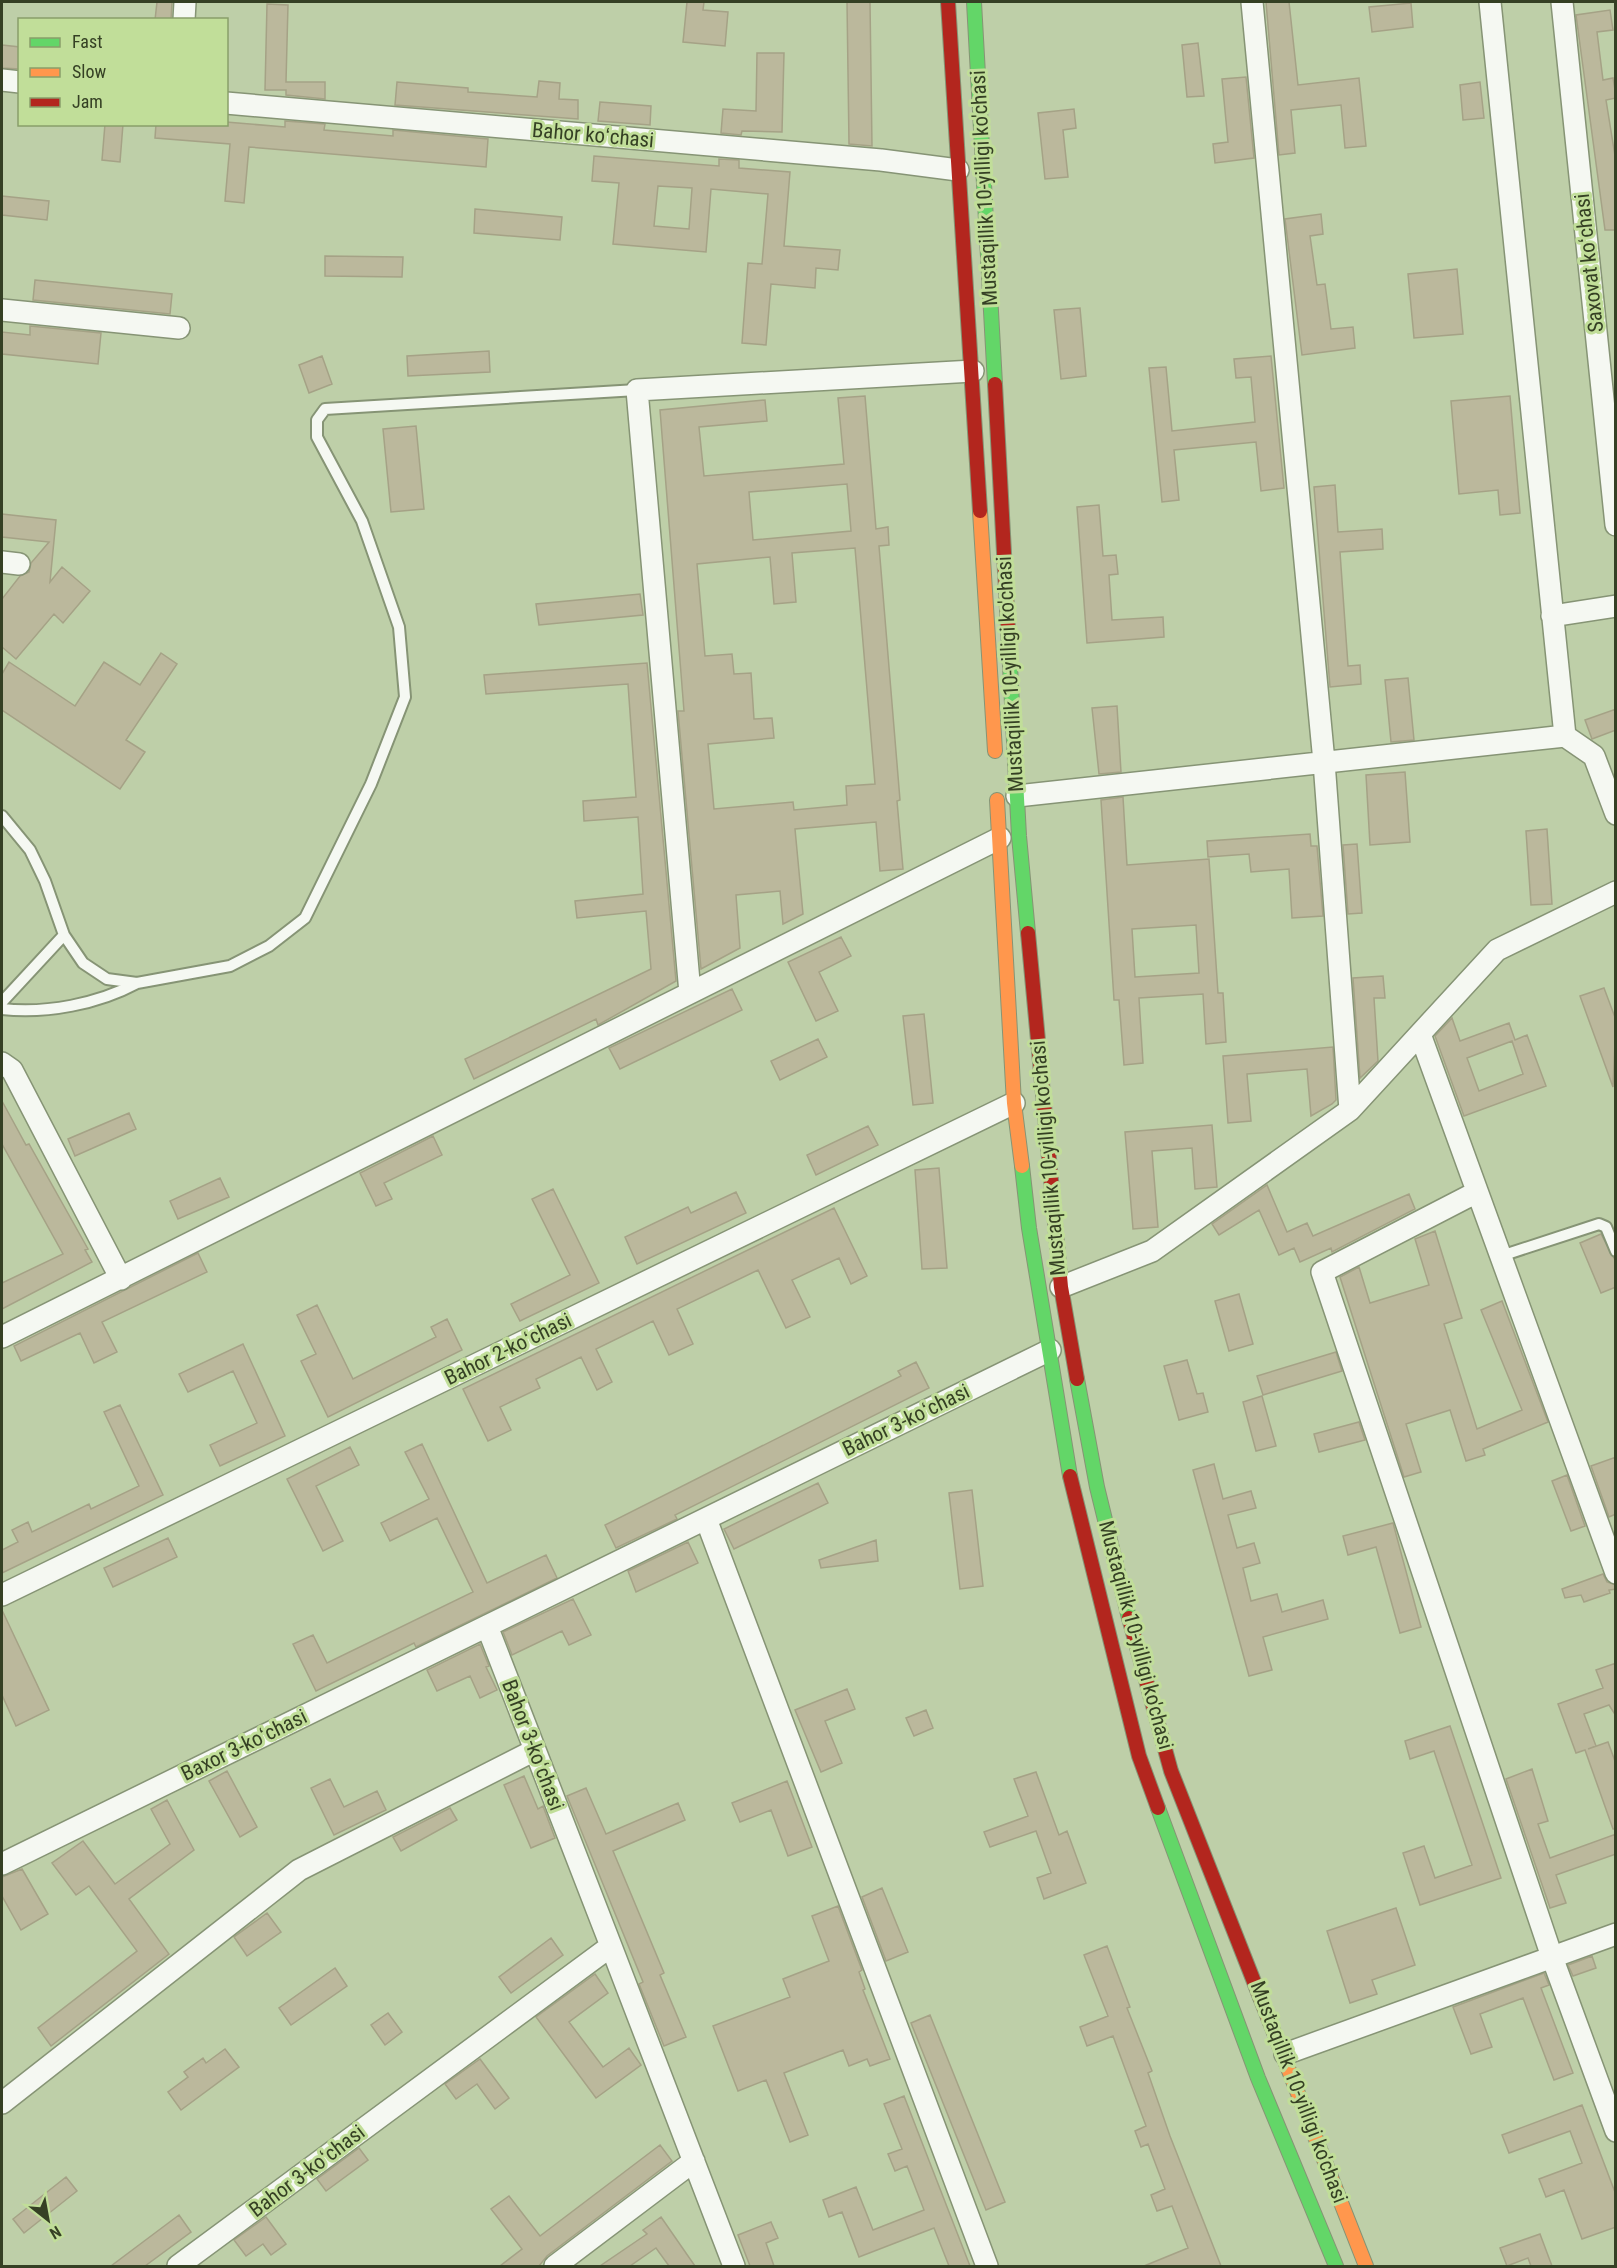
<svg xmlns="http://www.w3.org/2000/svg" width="1617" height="2268" viewBox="0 0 1617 2268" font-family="'Roboto Condensed',sans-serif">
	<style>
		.building { fill: #bbb89c; stroke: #a5a286; stroke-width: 1.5; fill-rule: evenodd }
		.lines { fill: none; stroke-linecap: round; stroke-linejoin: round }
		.lane-casing { stroke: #869475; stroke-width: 14 }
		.street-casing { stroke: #869475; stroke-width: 24 }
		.fast-casing { stroke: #869475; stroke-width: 16 }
		.slow-casing { stroke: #869475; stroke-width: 16 }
		.jam-casing { stroke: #869475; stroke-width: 16 }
		.lane { stroke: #f5f8f2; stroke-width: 10 }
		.street { stroke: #f5f8f2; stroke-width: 21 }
		.fast { stroke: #63d668; stroke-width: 14 }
		.slow { stroke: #ff974d; stroke-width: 14 }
		.jam { stroke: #b3261e; stroke-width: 14 }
		.labels { text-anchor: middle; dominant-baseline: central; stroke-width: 6; stroke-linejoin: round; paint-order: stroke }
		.street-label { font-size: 21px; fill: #354024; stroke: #c1de99 }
	</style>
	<rect width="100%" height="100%" fill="#becfa8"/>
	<path class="building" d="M157,2H172L171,20H155Z
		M687,2H704L703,10L728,12L725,46L683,42Z
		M847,2H870L872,146L849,144Z
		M1266,2H1289L1298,85L1359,78L1366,146L1345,148L1341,105L1291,110L1295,153L1279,155Z
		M1411,3L1413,27L1372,32L1369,7Z
		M267,4L288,5L286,82H325V99L286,95V90H265Z
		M1610,10L1613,30L1597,32L1603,80L1613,78L1616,95V98L1606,100L1616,162V230H1605L1576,15Z
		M1198,43L1204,96L1187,97L1182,45Z
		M2,45L20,47V69L2,68Z
		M757,53H784L782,132L742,131L741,135L721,133L723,109L756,111Z
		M1246,77L1254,158L1215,163L1213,144L1228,142L1222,79Z
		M539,81L560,83L559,99L578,100V119L395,105L397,82L468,88V92L537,97Z
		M1480,82L1484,118L1463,120L1460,85Z
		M600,102L651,106L650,125L598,121Z
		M1074,109L1076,128L1063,130L1068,177L1045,179L1038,113Z
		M285,121L325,124L324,130L393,136V130L488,139L486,167L249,147L244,203L225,201L230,144L155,138L156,124L226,122L285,127Z
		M105,124H123L120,162L102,160Z
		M594,156L719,166V159L739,160V168L790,172L784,246L840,250L838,270L816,268L815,288L771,284L766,345L742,343L748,263L762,264L768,194L711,189L706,252L613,244L619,183L592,181ZM658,186L692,188L689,229L654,226Z
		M2,196L49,201L47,220L2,215Z
		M475,209L562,217L560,240L474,233Z
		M1321,214L1323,234L1310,236L1317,285L1325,284L1331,329L1353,327L1355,348L1302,355L1285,219Z
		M325,256L403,257L402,277L325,276Z
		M1457,269L1463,334L1414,338L1408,274Z
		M35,280L172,294L170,314L33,300Z
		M1080,308L1086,376L1061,379L1054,310Z
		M30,326L101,333L98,364L2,354V332L30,335Z
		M489,351L490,372L408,376L407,356Z
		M322,356L332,384L309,393L299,365Z
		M1271,356L1284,488L1261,491L1256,442L1174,450L1179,500L1162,502L1149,368L1166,367L1172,431L1255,422L1251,377L1236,378L1234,359Z
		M865,396L876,529L888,527L889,545L879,546L900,800L897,801L903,869L880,871L876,822L795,829L803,914L783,924L780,891L736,895L740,948L701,969L678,711H684L660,410L765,400L767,421L699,427L704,476L844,464L838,398ZM847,484L851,531L753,540L749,492ZM855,548L875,784L846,786L847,805L794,810L793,802L714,809L708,744L774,738L772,718L754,719L751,673L734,674L732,654L705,656L697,564L770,557L774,604L796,602L792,553Z
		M1510,396L1520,513L1500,515L1498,490L1459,494L1451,401Z
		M416,426L424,509L391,512L383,429Z
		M1335,485L1338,532L1382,529L1383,549L1340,552L1348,666L1360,665L1361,684L1330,687L1314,487Z
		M1099,505L1103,556L1116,555L1118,574L1109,575L1112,620L1163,617L1164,637L1087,643L1077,507Z
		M2,514L56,520L50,582L62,567L90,591L63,623L54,614L16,659L2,647V599L20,576L29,572L31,563L49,542L2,537Z
		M640,594L643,615L539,625L536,604Z
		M161,653L177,664L126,740L145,752L120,789L2,710V674L9,662L75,706L104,662L140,685Z
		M647,663L676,981L598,1025L596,1019L474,1079L465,1059L651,969L646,911L577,918L575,901L643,894L638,817L584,821L583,801L636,797L628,684L486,694L484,675Z
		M1408,678L1414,740L1391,742L1385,680Z
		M1117,706L1121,772L1099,774L1092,708Z
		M1616,709V730L1592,739L1585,720Z
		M1405,772L1410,842L1370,845L1366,775Z
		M1123,797L1127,865L1209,859L1218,993H1223L1226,1042L1206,1044L1203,994L1139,998L1143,1063L1124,1065L1119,1000H1114L1101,800ZM1196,925L1199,973L1135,977L1132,929Z
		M1547,829L1552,904L1531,905L1526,831Z
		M1310,834L1311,846H1317L1323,916L1292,918L1289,869L1251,872L1249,854L1208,857L1207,841Z
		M1357,844L1362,913L1348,914L1343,845Z
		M841,937L851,956L819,972L838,1011L816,1021L788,962Z
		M1383,976L1385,998H1374L1378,1061L1360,1078L1353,978Z
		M1604,988L1616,1020L1613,1087L1580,996Z
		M732,989L742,1010L620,1069L609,1048Z
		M924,1014L933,1103L913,1105L903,1016Z
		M1452,1018L1460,1041L1509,1023L1515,1040L1527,1035L1546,1086L1464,1116L1435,1036ZM1512,1041L1523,1074L1479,1091L1467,1058Z
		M818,1039L827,1057L780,1080L771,1061Z
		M1333,1047L1336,1100L1332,1104L1311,1116L1307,1069L1247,1074L1251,1121L1228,1123L1223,1056Z
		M2,1101L26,1145L29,1144L88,1249L85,1250L92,1262L2,1309V1283L63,1254L2,1144Z
		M129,1113L136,1129L75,1156L68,1139Z
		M1212,1125L1217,1187L1195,1189L1192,1148L1152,1151L1158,1227L1133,1229L1125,1132Z
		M868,1126L878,1145L816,1175L807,1155Z
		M433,1136L442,1155L384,1183L392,1199L376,1206L360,1173Z
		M939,1168L947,1268L922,1269L915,1170Z
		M220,1178L229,1197L178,1219L170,1201Z
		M1267,1185L1287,1232L1307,1223L1313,1236L1409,1194L1415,1209L1332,1252L1331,1248L1300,1262L1294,1248L1279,1255L1259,1210L1219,1235L1212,1224Z
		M553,1189L599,1283L520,1321L511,1304L570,1275L532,1199Z
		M736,1192L746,1213L637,1264L625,1237L688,1207L691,1213Z
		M834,1208L867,1276L851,1284L839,1258L792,1280L810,1317L786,1328L758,1270L677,1309L693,1344L669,1355L653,1321L596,1349L612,1382L597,1390L581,1357L536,1379L540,1388L500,1407L511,1430L488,1441L463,1389Z
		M1435,1231L1462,1318L1444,1324L1477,1429L1522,1410L1481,1310L1502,1301L1548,1422L1483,1449L1485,1455L1466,1461L1450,1410L1406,1424L1421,1472L1404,1477L1340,1277L1359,1267L1370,1303L1429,1285L1415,1239Z
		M1601,1234L1616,1262V1287L1601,1293L1580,1243Z
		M198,1253L207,1272L102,1322L117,1352L94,1363L80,1333L21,1361L14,1346Z
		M1239,1294L1253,1344L1229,1351L1215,1301Z
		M317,1305L353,1379L436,1337L431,1327L447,1319L462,1350L328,1417L301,1361L316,1354L297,1315Z
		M243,1344L285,1436L220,1466L210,1445L257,1423L233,1371L188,1392L179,1374Z
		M1336,1352L1342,1371L1263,1395L1257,1376Z
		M1187,1360L1197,1394L1203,1393L1208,1412L1179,1420L1164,1366Z
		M916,1362L929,1388L675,1515L677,1519L616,1548L605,1525L901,1376L898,1371Z
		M1262,1396L1276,1446L1256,1451L1243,1402Z
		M120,1405L163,1495L2,1573V1550L18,1542L12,1530L28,1522L32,1532L89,1504L91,1509L139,1486L104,1412Z
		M1359,1422L1365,1440L1319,1452L1314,1434Z
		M422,1444L487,1583L546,1555L557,1578L416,1647L414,1643L316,1691L293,1644L313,1635L327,1663L473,1592L437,1518L390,1541L381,1523L429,1499L405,1452Z
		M350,1447L359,1465L316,1486L343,1541L323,1551L287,1479Z
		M1616,1457V1514L1609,1517L1591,1466Z
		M1214,1464L1223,1499L1251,1491L1256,1508L1228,1515L1237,1548L1254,1543L1260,1563L1243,1568L1251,1601L1277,1594L1282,1612L1323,1600L1328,1619L1263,1637L1272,1670L1249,1676L1193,1470Z
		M1567,1475L1585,1526L1571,1531L1552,1481Z
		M818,1483L828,1503L734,1549L724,1529Z
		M972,1490L983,1586L960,1589L949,1493Z
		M1393,1523L1421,1627L1400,1633L1376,1547L1348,1555L1343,1536Z
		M168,1538L177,1557L113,1587L104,1568Z
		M876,1540L878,1561L821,1568L819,1560Z
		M688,1542L698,1563L636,1592L628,1571Z
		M1603,1574L1607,1582L1616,1585V1589L1609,1590L1610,1593L1584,1602L1581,1595L1565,1598L1562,1589Z
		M573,1599L591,1635L569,1645L562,1631L512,1655L503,1632Z
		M2,1610L49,1710L16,1726L2,1695Z
		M480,1644L489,1666L486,1667L497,1690L480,1698L470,1676L437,1691L427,1670Z
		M1616,1663V1716L1609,1705L1584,1714L1596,1746L1588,1749L1608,1742L1616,1764V1829H1613L1585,1750L1576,1753L1558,1704L1603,1688L1596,1670Z
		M847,1689L855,1709L825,1721L842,1763L821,1772L795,1710Z
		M926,1710L933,1728L914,1736L906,1718Z
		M1450,1726L1501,1878L1420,1905L1403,1853L1424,1846L1435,1878L1472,1865L1434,1751L1410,1759L1405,1741Z
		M1532,1769L1548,1821L1538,1824L1550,1858L1616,1834V1854L1556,1875L1566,1903L1550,1908L1506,1779Z
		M227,1771L257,1827L240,1837L209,1781Z
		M1036,1772L1059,1835L1067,1831L1086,1883L1044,1899L1037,1878L1051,1873L1036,1831L990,1847L984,1832L1028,1816L1014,1779Z
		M524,1776L538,1809L543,1806L555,1838L531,1848L504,1785Z
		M330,1779L344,1807L377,1791L386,1810L334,1835L311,1788Z
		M787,1781L812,1847L788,1856L771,1810L740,1822L732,1803Z
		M586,1788L606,1834L678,1803L685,1820L613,1851L664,1973L660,1975L686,2037L664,2046L639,1984L643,1982L567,1796Z
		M167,1800L194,1850L129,1899L169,1954L51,2046L38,2028L137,1951L89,1886L76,1895L52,1863L83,1841L115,1884L170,1844L151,1809Z
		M450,1808L457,1820L401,1851L393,1837Z
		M22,1869L48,1914L21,1930L2,1896V1877Z
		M882,1888L908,1952L886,1961L862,1897Z
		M838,1906L862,1970L859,1972L865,1989L863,1990L890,2059L870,2066L867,2059L849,2066L843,2050L784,2073L808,2135L790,2142L766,2080L738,2091L713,2026L790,1997L783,1979L829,1961L812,1916Z
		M1396,1908L1415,1965L1372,1980L1377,1994L1350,2003L1327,1931Z
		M267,1913L281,1932L247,1956L234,1937Z
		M551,1938L563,1955L511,1993L499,1977Z
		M1107,1946L1130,2007L1127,2008L1152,2071L1148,2073L1170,2136L1221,2266H1144L1188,2248L1172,2206L1157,2211L1151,2195L1165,2189L1148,2144L1141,2147L1135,2131L1146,2126L1113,2036L1087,2046L1080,2027L1108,2016L1084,1955Z
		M1592,1956L1596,1968L1573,1976L1568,1965Z
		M335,1968L347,1986L291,2025L279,2008Z
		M1544,1973L1549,1985L1541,1988L1573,2073L1554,2080L1523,1998L1480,2014L1492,2047L1471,2054L1453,2007Z
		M595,1974L608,1993L569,2022L603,2067L629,2048L641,2065L596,2098L536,2017Z
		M388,2013L402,2032L385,2045L371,2025Z
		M930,2015L1005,2202L986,2210L911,2023Z
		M225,2049L239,2067L181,2110L168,2092L188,2077L184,2072L203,2058L206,2063Z
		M480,2059L509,2098L495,2109L477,2084L456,2099L445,2084Z
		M904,2096L928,2158L970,2266H949L934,2228L859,2257L842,2212L829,2217L823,2200L856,2187L873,2230L924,2210L907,2166L895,2171L888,2154L902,2149L884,2104Z
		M1582,2105L1616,2195V2227L1582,2239L1564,2190L1546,2197L1539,2179L1582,2163L1570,2131L1509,2153L1502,2135Z
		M660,2145L672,2161L547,2256L539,2266H500L522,2249L491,2209L509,2196L540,2236Z
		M359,2148L368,2160L326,2191L317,2179Z
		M66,2177L77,2191L24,2233L13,2219Z
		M179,2215L191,2232L145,2266H111Z
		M266,2217L286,2244L271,2255L263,2244L246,2256L234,2240Z
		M661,2217L695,2266H669L656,2248L630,2266H600L647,2234L643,2230Z
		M771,2222L778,2238L766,2243L774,2266H750L738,2235Z
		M1540,2234L1552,2266H1531L1528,2258L1507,2266L1500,2248Z"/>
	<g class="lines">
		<defs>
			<path id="lane" d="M2,816L30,850L45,881L64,935L83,963L107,979L137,983L230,966L269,946L305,918L371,784L405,697L399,627L362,521L317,437V420L325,409L637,390
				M2,1002L64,935
				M2,1009C46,1014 98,1004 137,983
				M1501,1256L1599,1224L1606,1227L1616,1251"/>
			<path id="street" d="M1252,2L1324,762L1350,1110
				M1490,2L1565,736L1594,756L1616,814
				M1562,2L1616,525
				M184,20L185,2
				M2,80L20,82
				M226,103L881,160L958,170
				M2,310L179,328
				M2,562L19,564
				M1552,616L1616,606
				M1017,796L1565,736
				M690,993L637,390L973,371
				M1420,1034L1616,1573
				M2,1063L12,1070L121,1279
				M1477,1192L1322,1272L1552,1957L1616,2131
				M1061,1287L1152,1251L1350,1110L1497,950L1616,892
				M2,1337L1000,838
				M706,1519L987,2266
				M2,1595L1014,1103
				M2,1864L487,1626
				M611,1946L734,2266
				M1285,2054L1616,1934
				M2,2103L299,1870L535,1750
				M178,2266L611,1946L487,1626L1050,1350
				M555,2266L694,2161"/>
			<path id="fast" d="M974,2L995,384
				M1008,628L1019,836L1028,933
				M1022,1166L1029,1228L1070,1476
				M1077,1379L1097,1487L1129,1618
				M1158,1808L1258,2078L1336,2266"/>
			<path id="slow" d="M980,511L995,751
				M997,800L1014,1103L1022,1166
				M1260,1997L1366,2266"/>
			<path id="jam" d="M948,2L980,511
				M995,384L1008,628
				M1028,933L1061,1287L1077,1379
				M1070,1476L1139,1756L1158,1808
				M1129,1618L1171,1771L1260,1997"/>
		</defs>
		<use href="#lane" class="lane-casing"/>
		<use href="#street" class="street-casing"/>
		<use href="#fast" class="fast-casing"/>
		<use href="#slow" class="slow-casing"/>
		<use href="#jam" class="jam-casing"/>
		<use href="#lane" class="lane"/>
		<use href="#street" class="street"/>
		<use href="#fast" class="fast"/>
		<use href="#slow" class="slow"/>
		<use href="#jam" class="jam"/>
	</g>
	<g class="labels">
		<g class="street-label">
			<text transform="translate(593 135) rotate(5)">Bahor koʻchasi</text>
			<text transform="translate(984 188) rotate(-93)">Mustaqillik 10-yilligi ko'chasi</text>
			<text transform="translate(1589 263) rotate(-96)">Saxovat koʻchasi</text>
			<text transform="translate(1010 674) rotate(-93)">Mustaqillik 10-yilligi ko'chasi</text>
			<text transform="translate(1048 1158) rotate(-95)">Mustaqillik 10-yilligi ko'chasi</text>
			<text transform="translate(508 1349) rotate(-26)">Bahor 2-koʻchasi</text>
			<text transform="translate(906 1420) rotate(-26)">Bahor 3-koʻchasi</text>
			<text transform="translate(1136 1635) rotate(75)">Mustaqillik 10-yilligi ko'chasi</text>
			<text transform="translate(244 1745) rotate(-26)">Baxor 3-koʻchasi</text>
			<text transform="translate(533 1745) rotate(69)">Bahor 3-koʻchasi</text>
			<text transform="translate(1299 2092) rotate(69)">Mustaqillik 10-yilligi ko'chasi</text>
			<text transform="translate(307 2171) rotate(-37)">Bahor 3-koʻchasi</text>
		</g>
	</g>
	<rect width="1617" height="2268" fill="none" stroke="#354024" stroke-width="6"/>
	<rect x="18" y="18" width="210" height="108" fill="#c1de99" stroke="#899f6a" stroke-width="1.5"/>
	<rect x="30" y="38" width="30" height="9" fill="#63d668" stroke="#899f6a" stroke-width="1.5"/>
	<text x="72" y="48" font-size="18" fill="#354024">Fast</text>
	<rect x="30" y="68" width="30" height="9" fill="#ff974d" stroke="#899f6a" stroke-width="1.5"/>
	<text x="72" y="78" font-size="18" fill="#354024">Slow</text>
	<rect x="30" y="98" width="30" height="9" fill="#b3261e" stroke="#899f6a" stroke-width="1.5"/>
	<text x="72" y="108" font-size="18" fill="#354024">Jam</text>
	<g transform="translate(48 2220) rotate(149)" stroke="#c1de99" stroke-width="4.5" paint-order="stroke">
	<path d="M0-4.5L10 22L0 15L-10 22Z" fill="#354024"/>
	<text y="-9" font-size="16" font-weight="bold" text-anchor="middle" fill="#354024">N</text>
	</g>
</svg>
